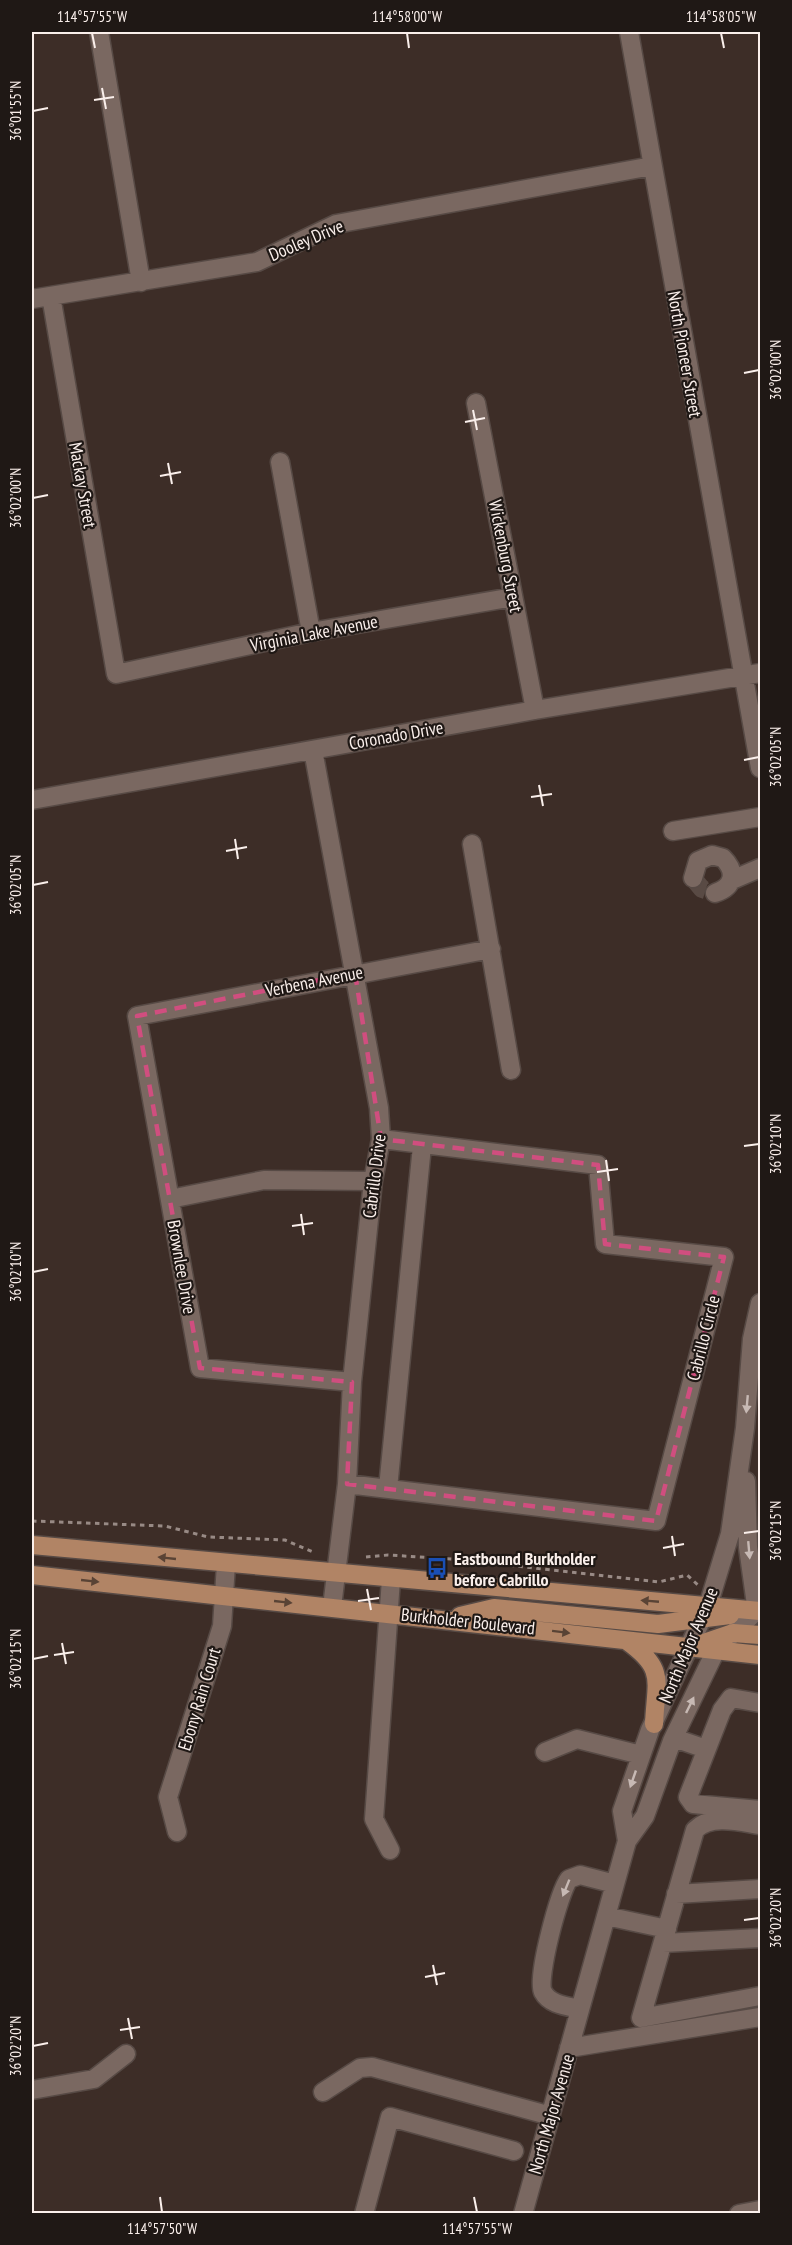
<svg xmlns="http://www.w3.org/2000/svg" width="792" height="2245" viewBox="0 0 792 2245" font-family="'PT Sans Narrow',sans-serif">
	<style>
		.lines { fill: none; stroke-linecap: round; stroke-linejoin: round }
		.minor-tunnel { stroke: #594a44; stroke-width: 18; stroke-dasharray: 18 9; stroke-linecap: butt }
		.minor-casing { stroke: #574a45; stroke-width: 21 }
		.major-casing { stroke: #574a45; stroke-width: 21 }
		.path { stroke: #988a85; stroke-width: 3; stroke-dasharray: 4.5 4.5; stroke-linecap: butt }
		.minor { stroke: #7a6861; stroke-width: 18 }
		.major { stroke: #b18465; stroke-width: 18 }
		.oneway { fill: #c7b9b4 }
		.oneway2 { fill: #594335 }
		.marked { fill: none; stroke: #d04e7f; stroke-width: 4.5; stroke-dasharray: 12 8; stroke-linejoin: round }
		.ticks { fill: none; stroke: #faefeb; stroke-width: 2 }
		.labels { text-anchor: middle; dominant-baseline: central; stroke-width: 4.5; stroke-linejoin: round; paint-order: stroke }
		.street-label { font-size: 18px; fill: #faefeb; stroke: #1f1815 }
		.poi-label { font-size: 18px; font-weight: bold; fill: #faefeb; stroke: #1f1815; text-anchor: start }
		.neatline { fill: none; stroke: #faefeb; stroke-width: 2 }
		.ticks-label { font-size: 15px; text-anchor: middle; fill: #faefeb }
	</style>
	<rect width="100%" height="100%" fill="#3d2d27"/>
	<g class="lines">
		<path class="minor-tunnel" d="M693,878L702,889L715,893"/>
		<defs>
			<path id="minor" d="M99,32L141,282
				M629,32L760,768
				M51,296L116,674L311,632L513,597
				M32,299L257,262L336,224L652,166
				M476,403L535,710
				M280,462L311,632
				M313,750L379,1108L381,1139L373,1181L352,1382L347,1484L332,1607
				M32,800L535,710L760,673
				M673,831L760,817
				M472,844L511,1070
				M693,878L698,861L712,855L723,858C737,872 734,887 715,893
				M732,880L760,868
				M170,1199L264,1180L373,1181
				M352,1382L200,1368L137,1016L491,949
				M746,1481L748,1547L757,1612
				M347,1484L656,1521L724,1257L605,1244L598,1165L381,1139
				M388,1488L422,1146
				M760,1703L731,1698L722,1710L688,1797L693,1804L760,1810
				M674,1738L706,1749
				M545,1752L577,1739L641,1755
				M760,1825C740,1822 711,1814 695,1830L641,2018L760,1996
				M177,1832L168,1797L222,1626L226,1564
				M627,1841L622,1811L650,1730L708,1606L730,1534L745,1428L752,1339L760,1303
				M390,1850L374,1819L391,1579
				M676,1894L760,1889
				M606,1916L667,1929
				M663,1943L760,1938
				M580,2009C567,2006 550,2005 543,1992C536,1979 559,1892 569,1879L580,1875L615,1884
				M569,2048L760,2017
				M32,2090L94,2079L126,2054
				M323,2092L360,2068L372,2067L551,2116
				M364,2214L390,2117L514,2151
				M523,2214L627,1841L645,1816L672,1741L716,1650L756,1611L760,1600
				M739,2214L760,2210"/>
			<path id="major" d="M32,1545L760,1611
				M32,1575L760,1655
				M460,1616L494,1608L658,1624L730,1615
				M627,1641C666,1669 656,1680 654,1724
				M695,1646L733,1633L760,1635"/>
		</defs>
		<use href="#minor" class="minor-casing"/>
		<use href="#major" class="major-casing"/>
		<path class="path" d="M32,1521L165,1526L208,1537L285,1540L313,1552
			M366,1557L388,1555L452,1559L659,1582L687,1575L698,1585"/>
		<use href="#minor" class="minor"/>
		<use href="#major" class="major"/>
	</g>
	<defs><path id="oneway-solid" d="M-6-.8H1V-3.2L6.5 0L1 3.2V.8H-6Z" transform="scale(1.5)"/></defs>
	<g class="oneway">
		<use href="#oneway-solid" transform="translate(747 1404) rotate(95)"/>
		<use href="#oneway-solid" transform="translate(749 1550) rotate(85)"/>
		<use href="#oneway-solid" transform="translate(690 1705) rotate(-64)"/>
		<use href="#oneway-solid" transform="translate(633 1779) rotate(109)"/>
		<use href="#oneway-solid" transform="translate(566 1888) rotate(112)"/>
	</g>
	<g class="oneway2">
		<use href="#oneway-solid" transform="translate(167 1558) rotate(-174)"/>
		<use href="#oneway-solid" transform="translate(90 1581) rotate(6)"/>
		<use href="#oneway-solid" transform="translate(650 1601) rotate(-175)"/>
		<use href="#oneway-solid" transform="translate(283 1602) rotate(6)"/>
		<use href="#oneway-solid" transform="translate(561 1632) rotate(7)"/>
	</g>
	<path class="marked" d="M355,973L381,1139L598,1165L605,1244L724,1257L656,1521L347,1484L352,1382L200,1368L137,1016Z"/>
	<path class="ticks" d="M92,33L95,48M407,33L409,48M721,33L724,48M102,88L106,109M94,100L114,97M33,111L48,108M744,373L759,370M473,410L477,430M465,422L485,418M168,463L172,484M160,476L181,472M33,498L48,495M744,760L759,757M539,785L543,806M531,797L552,794M235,839L238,859M226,851L247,847M33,885L48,882M744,1146L759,1144M606,1160L609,1181M597,1172L618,1169M301,1214L304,1235M292,1226L313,1223M33,1272L48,1269M744,1533L759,1531M672,1536L675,1556M663,1548L684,1544M367,1589L371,1610M358,1601L379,1598M62,1643L66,1664M54,1655L74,1652M33,1659L48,1656M744,1920L759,1918M433,1965L437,1985M425,1977L445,1973M128,2018L132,2039M120,2030L140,2027M33,2046L48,2043M160,2197L162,2212M474,2197L477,2212"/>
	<defs>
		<symbol id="bus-bare" viewBox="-9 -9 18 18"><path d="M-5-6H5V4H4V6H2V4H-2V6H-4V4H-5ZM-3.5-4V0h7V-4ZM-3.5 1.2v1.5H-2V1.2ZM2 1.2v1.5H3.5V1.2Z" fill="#1a4fb4" stroke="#1f1815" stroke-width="2.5" paint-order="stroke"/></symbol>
	</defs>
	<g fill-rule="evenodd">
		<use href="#bus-bare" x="422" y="1553" width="30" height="30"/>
	</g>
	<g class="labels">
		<g class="street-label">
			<text transform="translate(306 240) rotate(-23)">Dooley Drive</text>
			<text transform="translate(685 354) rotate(80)">North Pioneer Street</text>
			<text transform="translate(83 485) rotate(80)">Mackay Street</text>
			<text transform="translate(506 556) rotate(79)">Wickenburg Street</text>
			<text transform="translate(314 633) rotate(-11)">Virginia Lake Avenue</text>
			<text transform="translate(396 735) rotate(-10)">Coronado Drive</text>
			<text transform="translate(314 981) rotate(-11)">Verbena Avenue</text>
			<text transform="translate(374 1176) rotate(-83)">Cabrillo Drive</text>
			<text transform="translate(182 1267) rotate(80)">Brownlee Drive</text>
			<text transform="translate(703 1338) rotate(-76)">Cabrillo Circle</text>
			<text transform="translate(468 1621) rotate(6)">Burkholder Boulevard</text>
			<text transform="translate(688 1645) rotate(-67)">North Major Avenue</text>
			<text transform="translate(199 1699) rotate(-73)">Ebony Rain Court</text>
			<text transform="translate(551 2114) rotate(-74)">North Major Avenue</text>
		</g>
		<g class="poi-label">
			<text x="454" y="1558">Eastbound Burkholder<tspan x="454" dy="21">before Cabrillo</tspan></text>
		</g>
	</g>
	<rect width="792" height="2245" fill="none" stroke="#1f1815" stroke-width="66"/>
	<rect x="33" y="33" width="726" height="2179" class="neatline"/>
	<g class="ticks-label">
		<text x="92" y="22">114°57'55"W</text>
		<text x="407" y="22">114°58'00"W</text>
		<text x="721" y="22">114°58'05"W</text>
		<text transform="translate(16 111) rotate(-90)" y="5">36°01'55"N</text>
		<text transform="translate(776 370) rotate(-90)" y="5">36°02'00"N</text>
		<text transform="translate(16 498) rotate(-90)" y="5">36°02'00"N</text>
		<text transform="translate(776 757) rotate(-90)" y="5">36°02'05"N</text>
		<text transform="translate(16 885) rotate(-90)" y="5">36°02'05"N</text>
		<text transform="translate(776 1144) rotate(-90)" y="5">36°02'10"N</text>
		<text transform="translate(16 1272) rotate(-90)" y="5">36°02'10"N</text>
		<text transform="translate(776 1531) rotate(-90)" y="5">36°02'15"N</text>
		<text transform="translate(16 1659) rotate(-90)" y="5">36°02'15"N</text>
		<text transform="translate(776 1918) rotate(-90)" y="5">36°02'20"N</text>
		<text transform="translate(16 2046) rotate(-90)" y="5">36°02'20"N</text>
		<text x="162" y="2234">114°57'50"W</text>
		<text x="477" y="2234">114°57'55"W</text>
	</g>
</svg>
